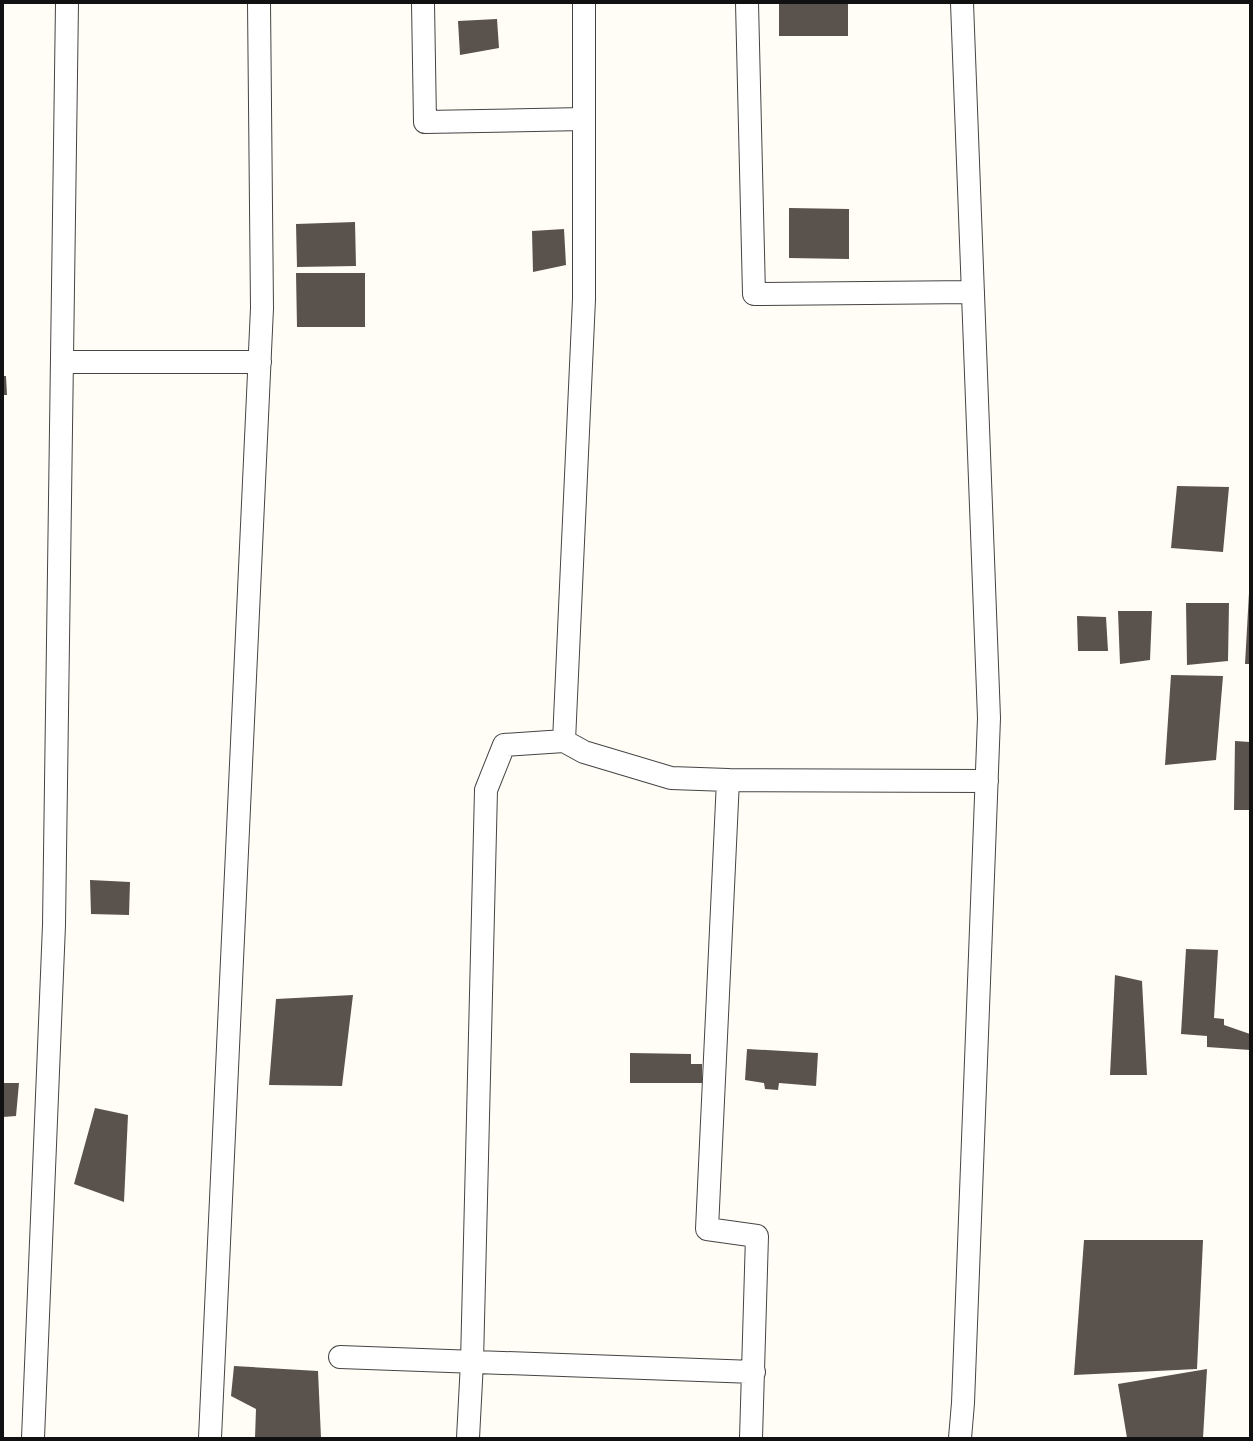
<svg xmlns="http://www.w3.org/2000/svg" width="1253" height="1441" viewBox="0 0 1253 1441" font-family="'Zilla Slab',serif">
	<style>
		.building { fill: #5a524d }
		.lines { fill: none; stroke-linecap: round; stroke-linejoin: round }
		.minor-casing { stroke: #444; stroke-width: 24 }
		.minor { stroke: #fff; stroke-width: 22 }
	</style>
	<rect width="100%" height="100%" fill="#fffdf5"/>
	<path class="building" d="M779,3H848V36H779Z
		M497,19L499,48L460,55L458,21Z
		M789,208L849,209V259L789,258Z
		M355,222L356,266L297,267L296,224Z
		M564,229L566,265L533,272L532,231Z
		M296,273H365V327H297Z
		M3,376H6L7,395H3Z
		M1177,486L1229,487L1223,552L1171,548Z
		M1249,593H1250V664H1245Z
		M1186,603H1229L1228,661L1187,665Z
		M1118,611H1152L1150,660L1120,664Z
		M1077,616L1106,617L1108,651H1078Z
		M1171,675L1223,676L1216,760L1165,765Z
		M1235,741L1250,742V810H1234Z
		M90,880L130,882L129,915L91,914Z
		M1186,949L1218,950L1214,1018L1224,1019V1025L1250,1034V1050L1207,1047V1036L1181,1034Z
		M1115,975L1142,981L1147,1075H1110Z
		M353,995L342,1086L269,1085L276,999Z
		M747,1049L818,1053L816,1086L779,1083L778,1090L765,1089L764,1083L745,1080Z
		M630,1053L691,1054V1064H702V1083H630Z
		M3,1083H19L16,1116L3,1117Z
		M95,1108L128,1115L124,1202L74,1184Z
		M1084,1240H1203L1197,1369L1074,1375Z
		M234,1366L318,1371L321,1438H255L256,1409L231,1396Z
		M1207,1369L1203,1438H1127L1118,1384Z"/>
	<g class="lines">
		<defs>
			<path id="minor" d="M423,3L425,122L584,119
				M747,3L754,294L973,292
				M62,362H260
				M564,741L584,299V3
				M728,780L707,1229L757,1236L751,1438
				M340,1357L754,1372
				M33,1438L54,925L67,3
				M210,1438L262,308L259,3
				M468,1438L472,1362L486,790L504,745L564,741L584,752L671,778L728,780L987,781
				M960,1438L963,1403L989,718L962,3"/>
		</defs>
		<use href="#minor" class="minor-casing"/>
		<use href="#minor" class="minor"/>
	</g>
	<rect width="1253" height="1441" fill="none" stroke="#111111" stroke-width="8"/>
</svg>
